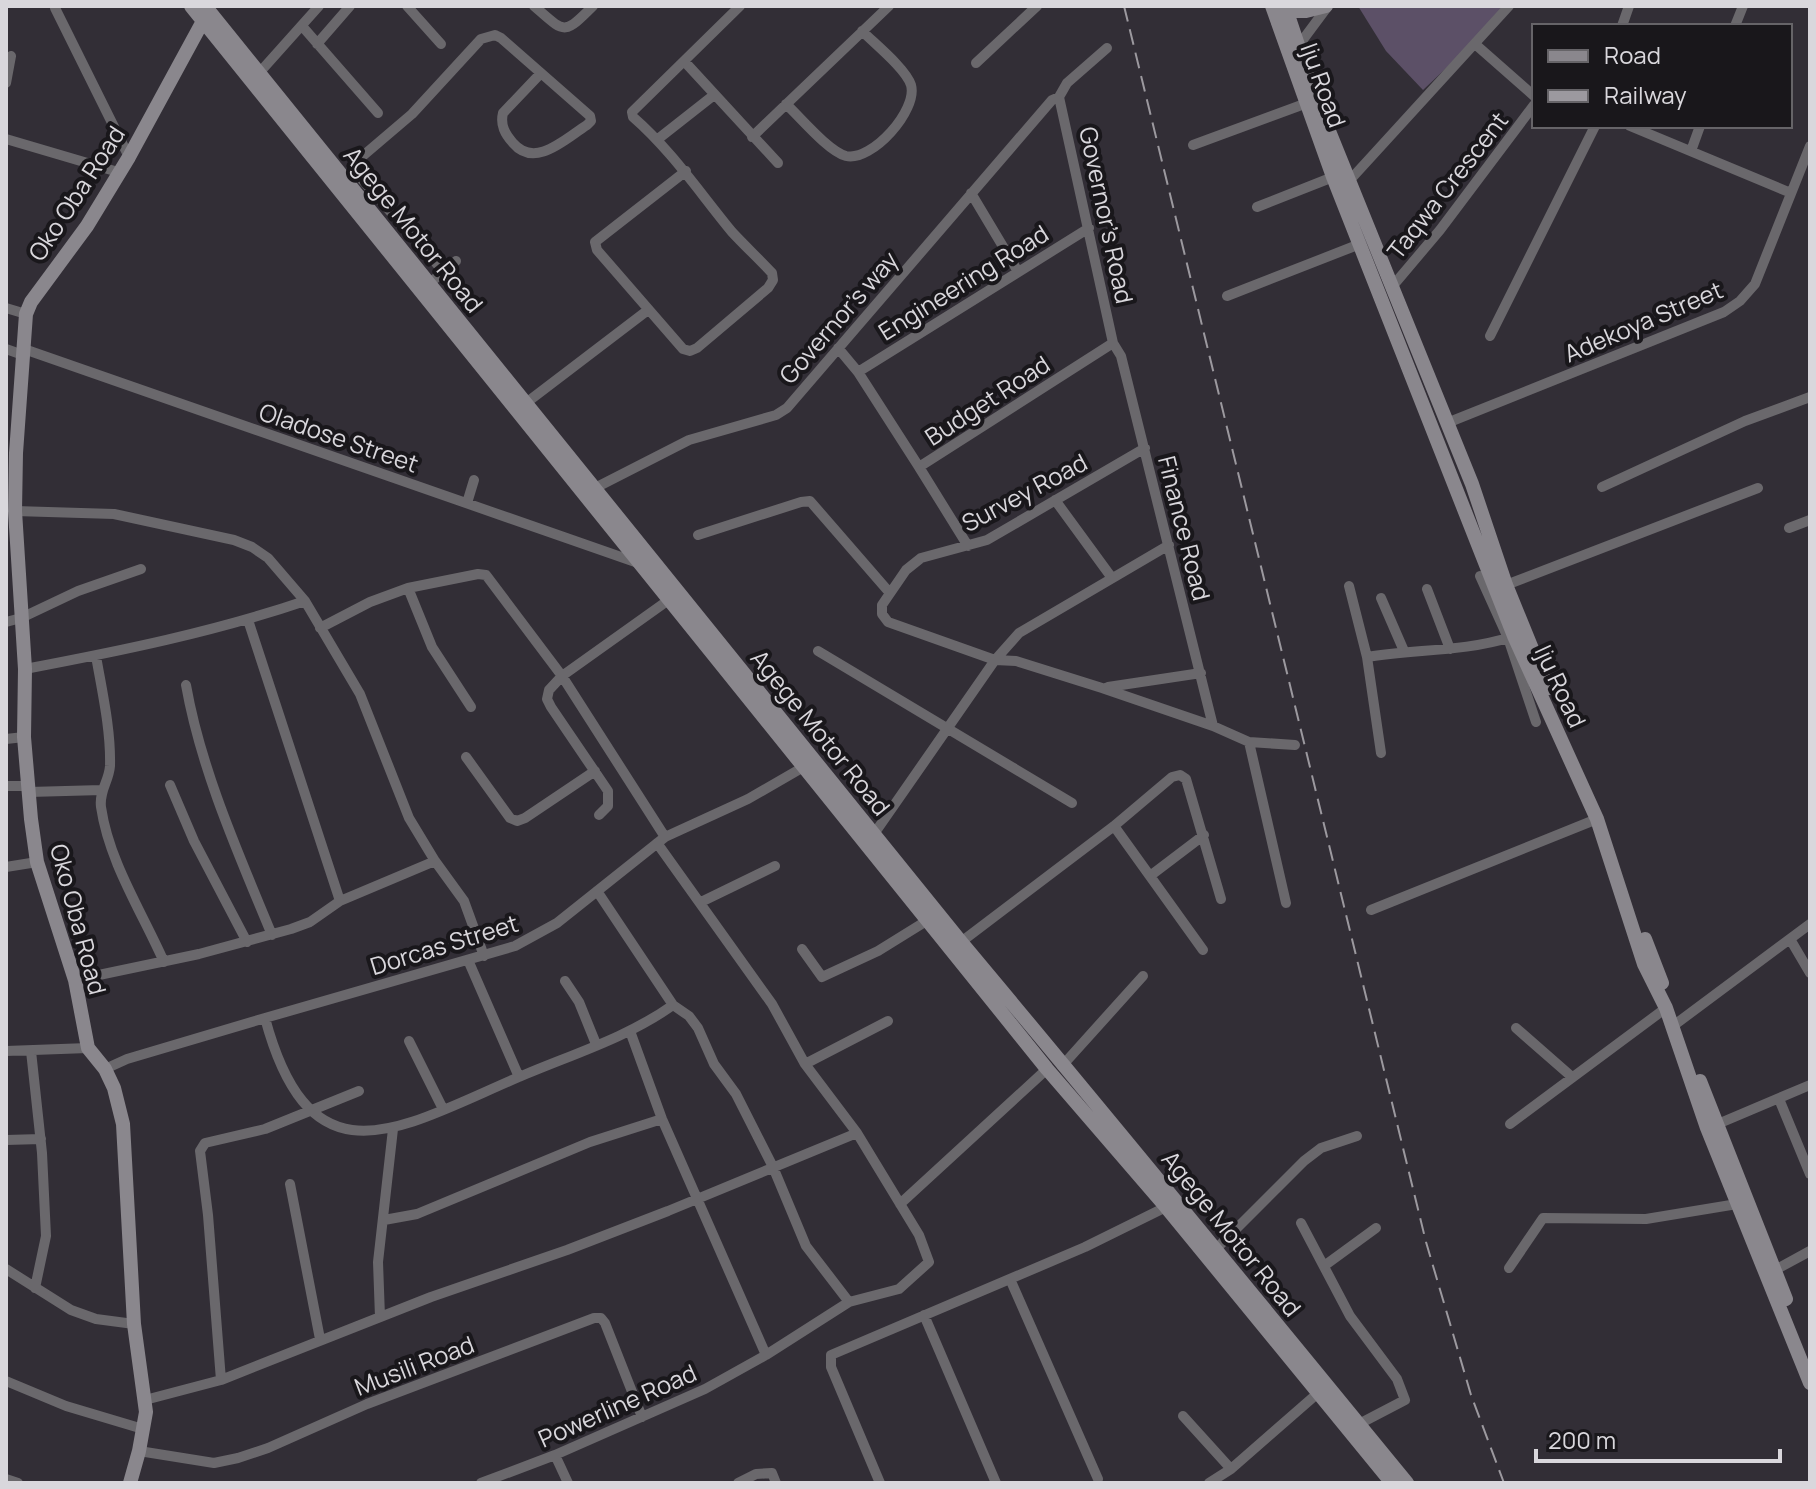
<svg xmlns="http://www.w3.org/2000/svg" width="1816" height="1489" viewBox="0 0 1816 1489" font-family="Manrope,sans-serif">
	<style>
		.green { fill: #5c5067 }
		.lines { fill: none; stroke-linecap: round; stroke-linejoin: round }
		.street { stroke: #6a686c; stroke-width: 10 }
		.secondary { stroke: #8a878d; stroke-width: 14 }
		.rail { stroke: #9c999f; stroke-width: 2; stroke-dasharray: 16 8; stroke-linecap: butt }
		.labels { text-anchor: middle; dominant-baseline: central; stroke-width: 8; stroke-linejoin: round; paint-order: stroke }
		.street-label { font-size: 24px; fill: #d9d7dc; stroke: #19171b }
	</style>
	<rect width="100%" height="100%" fill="#322e36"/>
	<path class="green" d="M1358,6H1512L1423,90L1386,51Z"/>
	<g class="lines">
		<path class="street" d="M407,6L441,44
			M534,6C565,33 563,36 593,6
			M55,8L129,157
			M302,26L378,113
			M1622,26L1629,6
			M1735,26L1743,6
			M317,44L350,6
			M1475,44L1534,96
			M1294,47L1299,45L1328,6
			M684,61L778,163
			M976,63L1037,6
			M260,72L319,6
			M6,83L11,56
			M1059,97L1113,343L1121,356L1213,726
			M786,104C800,117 828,151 846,156C872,162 918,110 911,85C906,69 875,44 862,31
			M1630,126L1791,193
			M752,137L889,6
			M6,139L118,172
			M658,139L714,95
			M1193,145L1307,103
			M1691,151L1700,126
			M686,171L595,242L597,250L683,349L690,351L697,348L768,288L773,280L772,273C759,259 745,246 732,232C699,192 672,151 633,117L632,112L740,6
			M1350,180L1509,6
			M971,193L1017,270
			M1257,207L1333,177
			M444,272L358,175V160L412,114L481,39L495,35L501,38L590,116L591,121L587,125C565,139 535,169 513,143C505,134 500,125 503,113L541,73
			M424,288L456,261
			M1391,288L1440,230L1534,105
			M1227,296L1360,244
			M6,308L26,314
			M1490,336L1595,126
			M838,348L858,372L919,467
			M6,349L23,355
			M24,349L641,564
			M858,372L1089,228
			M526,403L648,310
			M1447,423L1724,312L1740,301L1755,284L1810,146
			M1145,448L987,540L921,558L906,570L882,605V614L888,622L995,660L1016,661L1102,688L1213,726L1249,742L1295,745
			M1602,487L1745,421L1810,397
			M595,488L689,440L776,415L787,408L1052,100L1059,97L1067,83L1107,48
			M1055,500L1112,578
			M467,503L474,480
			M15,511L114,514L234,540L252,547L268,558L305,601L360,694L409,818L435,861L464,901L484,956
			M1789,528L1810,520
			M698,535L801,502L810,501L889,592
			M968,546L919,467L1113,343
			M1480,576L1508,638L1536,722
			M1506,585L1758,488
			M1349,586L1367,657L1381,753
			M408,588L432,647L471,707
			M1427,589L1450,649
			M1381,598L1404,651
			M248,620L340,901
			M6,622L21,618L78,591L141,569
			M320,628L370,602L408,588L478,574L486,575L562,676L665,837
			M818,651L1072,803
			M96,656C102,691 111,730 110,766C109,781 99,791 101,807C109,862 142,912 164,962
			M1367,657C1415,649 1464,652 1511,637
			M25,669C120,651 214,632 305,601
			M186,685C201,770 239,855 272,935
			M1108,687L1201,673
			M6,739L24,737
			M1249,742L1286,903
			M466,757L510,818L517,821L525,818L595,771
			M170,785L194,841L247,942
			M6,786H28
			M29,792L102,790
			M599,815L608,806V791L551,707L547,699L549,690L562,676L670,599
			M1114,826L1203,950
			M874,834L995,660L1019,633L1169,545
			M6,867L37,862
			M1150,876L1204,835
			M597,891L673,1005L689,1016L698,1028L714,1064L736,1094L773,1167L806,1246L849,1302
			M701,902L775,866
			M1371,910L1597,819
			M1790,939L1810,973
			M961,942L1114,826L1172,777L1180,775L1186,779L1221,899
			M802,949L822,977L878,951L928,920
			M468,960L519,1077
			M75,980L199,954L291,929L310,922L340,901L435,861
			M565,981L579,1002L596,1044
			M265,1018C311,1189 400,1128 519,1077C570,1055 627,1038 673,1005
			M1677,1023L1810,924
			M1516,1028L1572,1077
			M630,1031L662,1119L766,1355
			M409,1041L443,1109
			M6,1051L88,1048
			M31,1051L42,1153L46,1236L35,1288
			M805,1064L888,1021
			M1062,1066L1143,976
			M105,1069L127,1059L265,1018L515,946L557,923L665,837L748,799L807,765
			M1779,1099L1810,1174
			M1510,1124L1666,1008
			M1713,1126L1810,1085
			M6,1140L41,1139
			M290,1184L320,1339
			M900,1204L1047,1069
			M384,1220L417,1214L590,1142L662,1119
			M1301,1223L1350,1316L1397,1379L1405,1400L1359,1424
			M1216,1249L1304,1161L1321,1148L1357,1136
			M1324,1266L1376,1228
			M1509,1268L1543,1218L1646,1219L1737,1204
			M6,1269L71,1310L96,1319L134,1324
			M1775,1270L1810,1251
			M1010,1279L1098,1479
			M924,1315L996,1483
			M380,1317L378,1262L393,1129
			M221,1380L208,1215L200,1151L205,1143L265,1129L359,1091
			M6,1381L66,1406L143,1429
			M145,1400L221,1380L431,1297L567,1250L668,1211L857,1133
			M1183,1416L1231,1469
			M139,1451L214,1463L238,1458L268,1448L367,1404L594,1318H601L605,1323L642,1417
			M555,1455L568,1483
			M6,1479L18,1483
			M481,1483L555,1455L705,1389L766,1355L849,1302L899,1289L929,1262L919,1235L857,1133L805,1064L772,1004L657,843
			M738,1483L756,1474L772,1473L776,1483
			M880,1483L831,1367V1355L1085,1247L1166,1207
			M1209,1483L1231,1469L1318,1393"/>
		<path class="secondary" d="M191,6L1047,1069L1166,1207L1392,1483
			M205,6L961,942C1111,1121 1259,1302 1407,1483
			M1272,6L1333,177L1514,636L1597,819L1644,964L1666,1008L1707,1128L1810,1383
			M1285,6L1316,99L1472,484L1506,585L1548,688
			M1287,11H1306L1326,6
			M1645,939L1662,983
			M1700,1081L1786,1299
			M130,1483L139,1451L146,1412L134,1324L123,1124L114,1088L105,1069L88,1048L75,980L37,862L31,819L24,737L25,669L15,511L16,453L26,314L31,302L87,226L129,157L203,21"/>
		<path class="rail" d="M1124,6L1426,1242L1471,1395L1504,1483"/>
	</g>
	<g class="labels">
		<g class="street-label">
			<text transform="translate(1324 85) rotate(70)">Iju Road</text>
			<text transform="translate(1447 185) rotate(-52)">Taqwa Crescent</text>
			<text transform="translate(76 193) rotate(-57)">Oko Oba Road</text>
			<text transform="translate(1107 215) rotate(78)">Governor's Road</text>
			<text transform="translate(414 229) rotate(51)">Agege Motor Road</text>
			<text transform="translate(963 282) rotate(-32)">Engineering Road</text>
			<text transform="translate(838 317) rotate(-49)">Governor's way</text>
			<text transform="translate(1643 321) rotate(-23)">Adekoya Street</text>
			<text transform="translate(987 400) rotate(-33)">Budget Road</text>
			<text transform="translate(339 437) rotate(19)">Oladose Street</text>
			<text transform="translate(1024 492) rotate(-28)">Survey Road</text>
			<text transform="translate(1185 528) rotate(76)">Finance Road</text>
			<text transform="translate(1561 686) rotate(65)">Iju Road</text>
			<text transform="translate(821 732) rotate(51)">Agege Motor Road</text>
			<text transform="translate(79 919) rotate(75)">Oko Oba Road</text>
			<text transform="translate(444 944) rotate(-17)">Dorcas Street</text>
			<text transform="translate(1232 1233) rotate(51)">Agege Motor Road</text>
			<text transform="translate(414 1365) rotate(-21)">Musili Road</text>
			<text transform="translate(617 1405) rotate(-24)">Powerline Road</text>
		</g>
	</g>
	<rect width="1816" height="1489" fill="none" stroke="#d9d7dc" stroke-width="16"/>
	<rect x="1532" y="24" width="260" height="104" fill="#19171b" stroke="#666468" stroke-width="2"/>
	<rect x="1548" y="50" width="40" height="12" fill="#8a878d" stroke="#666468" stroke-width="2"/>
	<text x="1604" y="64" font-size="24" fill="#d9d7dc">Road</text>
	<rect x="1548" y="90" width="40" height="12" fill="#9c999f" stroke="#666468" stroke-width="2"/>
	<text x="1604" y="104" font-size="24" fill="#d9d7dc">Railway</text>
	<path d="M1536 1449v12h244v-12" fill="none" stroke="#d9d7dc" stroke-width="4"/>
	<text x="1548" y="1449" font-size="24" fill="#d9d7dc" stroke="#19171b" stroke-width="6" paint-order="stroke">200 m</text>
</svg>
